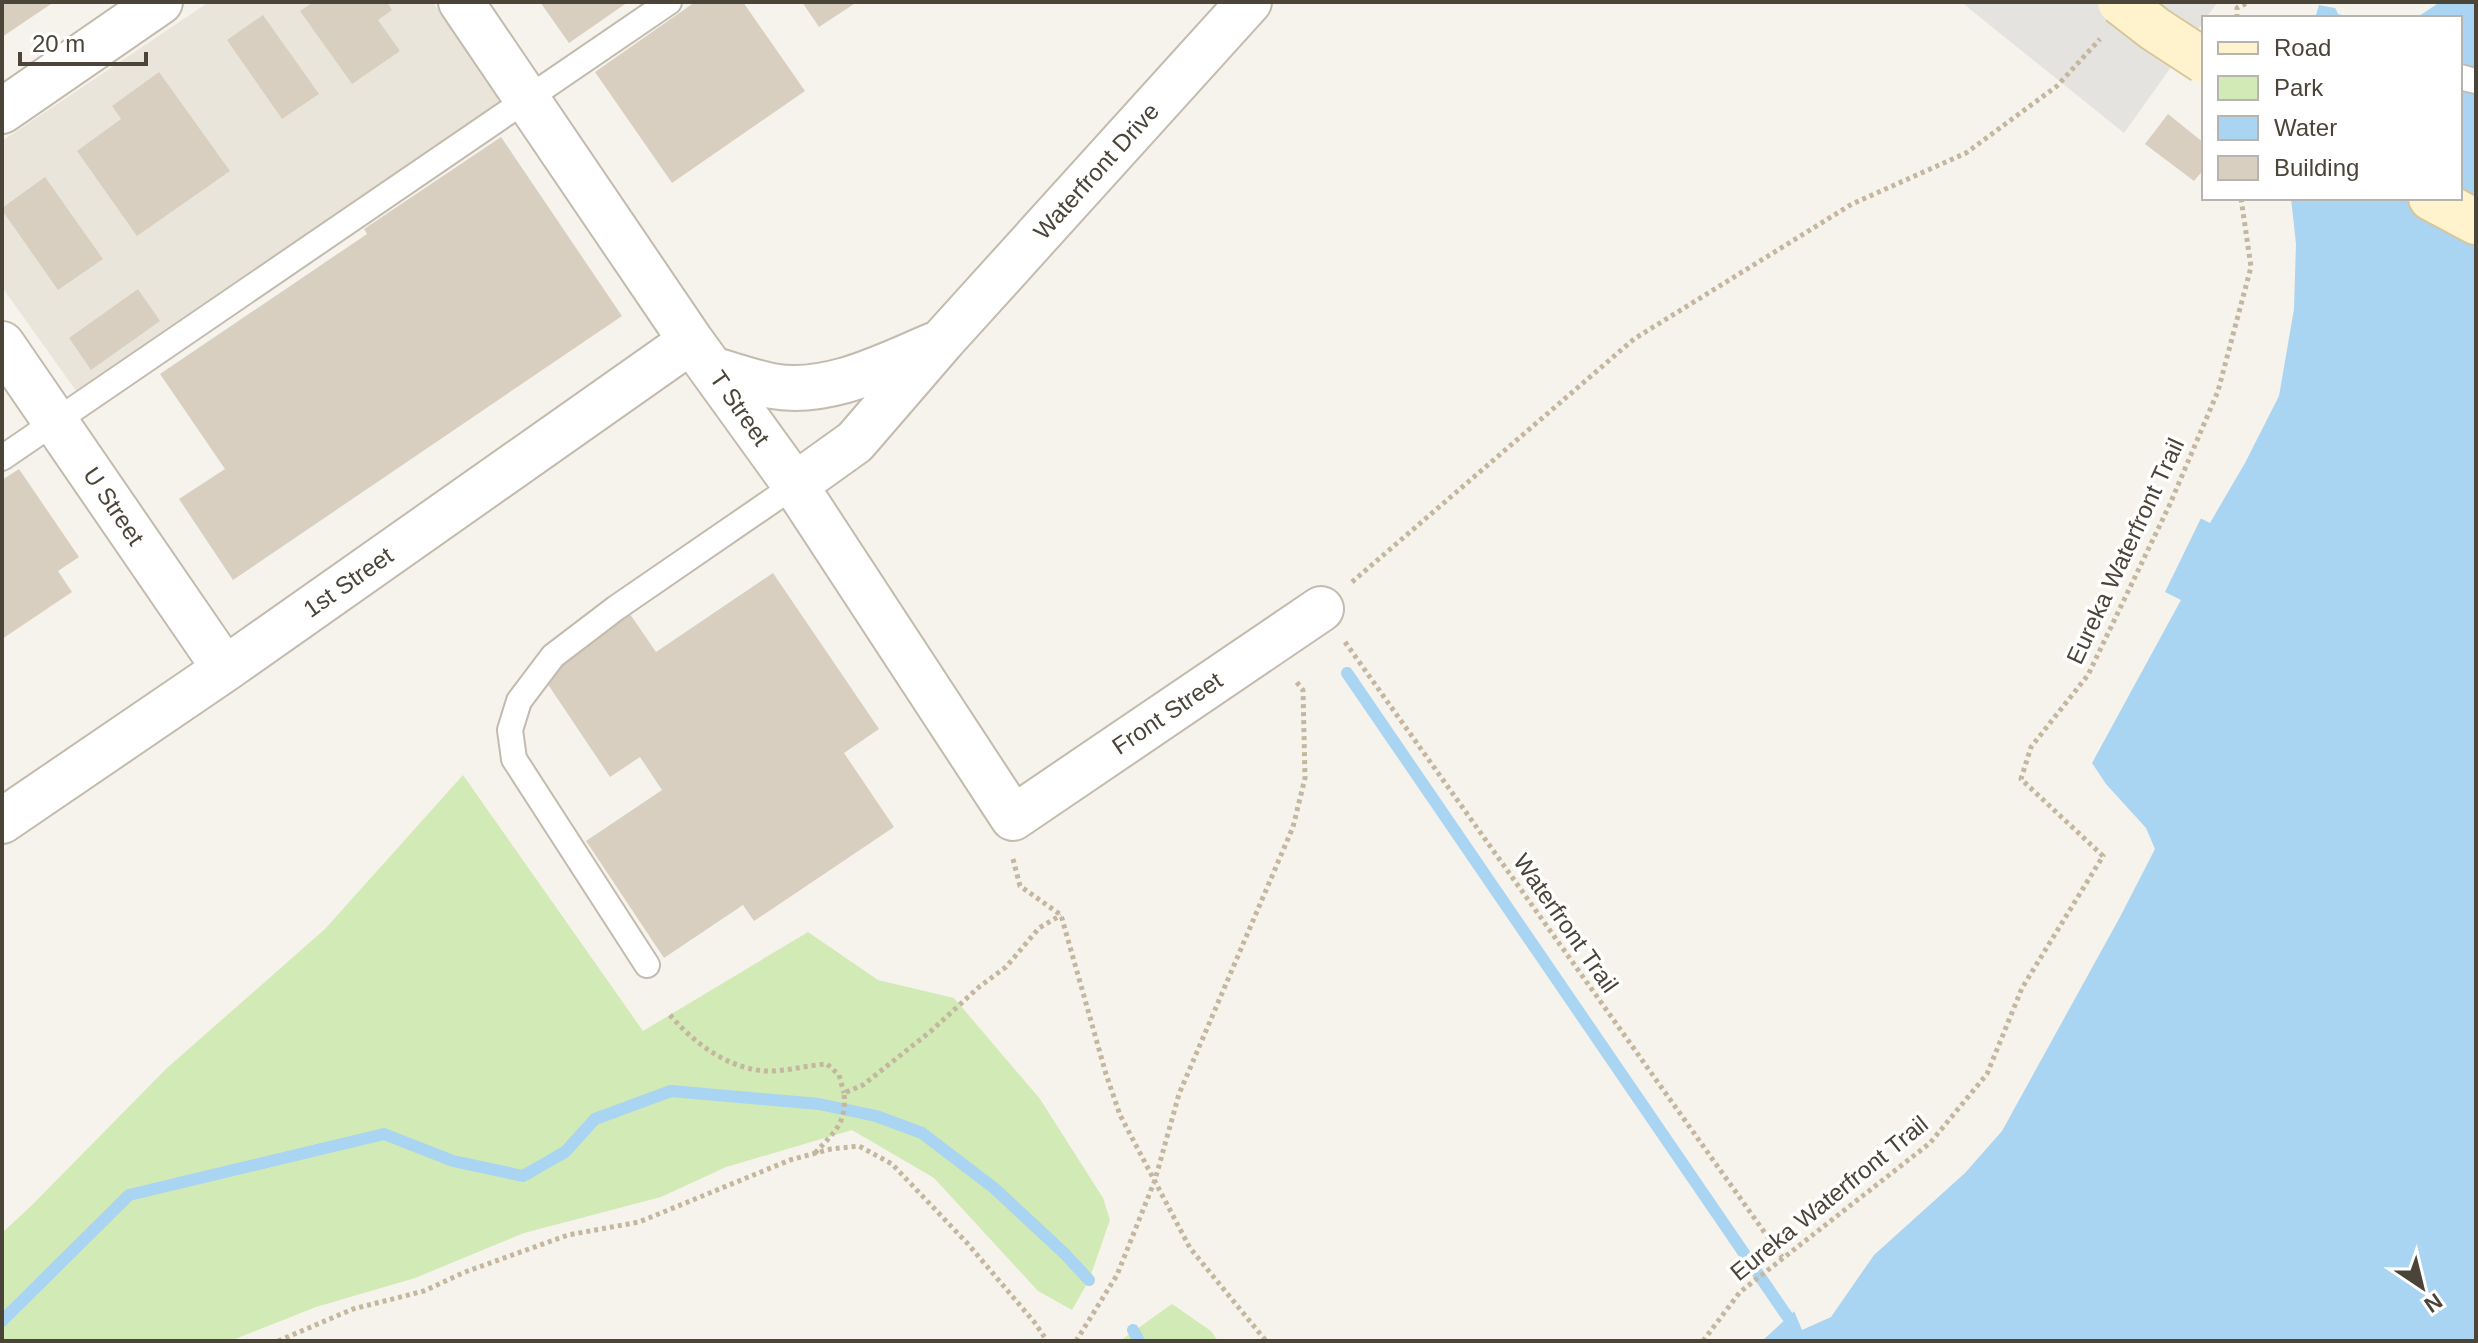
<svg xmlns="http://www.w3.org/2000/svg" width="2478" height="1343" viewBox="0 0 2478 1343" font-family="Arial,sans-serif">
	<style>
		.residential { fill: #eae5da }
		.green { fill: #d2eab5 }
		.parking { fill: #e5e3e0 }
		.water { fill: #a9d4f2 }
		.pier { fill: #f6f3ec }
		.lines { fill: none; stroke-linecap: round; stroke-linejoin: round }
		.stream { stroke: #a9d4f2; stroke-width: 12 }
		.building { fill: #d8cfc1 }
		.service-casing { stroke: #c2bbae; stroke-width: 28 }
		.minor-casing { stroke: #c2bbae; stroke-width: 48 }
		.tertiary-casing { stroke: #c2bbae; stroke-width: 48 }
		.secondary-casing { stroke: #d6c79b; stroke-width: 48 }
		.path { stroke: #c4b79f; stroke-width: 5; stroke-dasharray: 4 4; stroke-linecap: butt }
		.service { stroke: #fff; stroke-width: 24 }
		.minor { stroke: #fff; stroke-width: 44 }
		.tertiary { stroke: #fff; stroke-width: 44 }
		.secondary { stroke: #fff3cd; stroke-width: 44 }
		.secondary-bridge-casing { stroke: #d6c79b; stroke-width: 48; stroke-linecap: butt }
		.secondary-bridge { stroke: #fff3cd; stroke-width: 44 }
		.labels { text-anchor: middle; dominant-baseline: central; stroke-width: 7; stroke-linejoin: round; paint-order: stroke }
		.street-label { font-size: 24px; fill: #4b4439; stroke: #fff }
	</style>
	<rect width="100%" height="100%" fill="#f6f3ec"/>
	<path class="residential" d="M209,2H433L504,106L79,395L2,287V141Z"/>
	<path class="green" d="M463,775L643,1031L808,932L878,980L954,998L1040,1099L1103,1198L1110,1220L1089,1280L1072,1310L1038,1291L934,1178L852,1130L726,1167L661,1197L524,1233L415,1278L316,1307L230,1341H2V1233L31,1206L167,1068L325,929Z
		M1172,1304L1211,1331L1218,1341H1120Z"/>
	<path class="parking" d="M1961,2H2218L2206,18H2204V21L2124,133Z"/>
	<path class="water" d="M2391,2H2476V1341H1762L1995,1126L2143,834L2081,763L2154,627L2165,592L2258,401L2275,317V198H2460V18H2315L2319,5L2371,15Z"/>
	<path class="pier" d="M2384,2H2440L2416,18H2353L2338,14L2333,3L2370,11Z
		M2271,198H2291L2296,244L2294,309L2279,396L2245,463L2210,523L2196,516L2254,399L2271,316L2273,222Z
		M2165,592L2181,600L2092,763L2106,784L2146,828L2155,849L2120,917L2002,1131L1965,1173L1874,1255L1831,1317L1802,1330L1792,1306L1992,1124L2139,834L2077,763L2151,625L2157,605Z"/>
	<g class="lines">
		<path class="stream" d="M1347,673L1787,1316
			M2,1321L129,1195L384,1134L453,1161L523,1176L565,1152L595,1119L671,1091L819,1104L876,1116L922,1133L994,1188L1065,1254L1089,1280
			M1133,1330L1139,1341"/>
	</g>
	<path class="building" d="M2,2H54L2,37Z
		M313,2H387L392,10L378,20L400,51L352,84L300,11Z
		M540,2H628L569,43Z
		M695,2H743L805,91L672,183L595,72Z
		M802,2H857L819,27Z
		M263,15L319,94L282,119L227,40Z
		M159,72L230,171L137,236L77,151L121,119L112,106Z
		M2168,114L2204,143V169L2194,181L2145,144Z
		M501,137L622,316L233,580L179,499L225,469L160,374L367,234L364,229Z
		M45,177L103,259L58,290L2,210V208Z
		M138,289L160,321L91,370L69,338Z
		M19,469L79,557L58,571L72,592L2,639V480Z
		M773,573L879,729L844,753L894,827L754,921L743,905L664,958L586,841L662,790L640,757L610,777L541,674L630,614L656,652Z"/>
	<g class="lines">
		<defs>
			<path id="service" d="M2460,77L2476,81
				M2,458L669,2
				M647,965L514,759L510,730L519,701L553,656L616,608L795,485"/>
			<path id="minor" d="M461,2L691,341L795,485L1013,818L1321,609
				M2,111L160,2
				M2,344L225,669
				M2,821L225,669L691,341"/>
			<path id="tertiary" d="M712,369C732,375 752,382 772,386C828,396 884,366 934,345
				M795,485L855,442L943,340L1249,2"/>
			<path id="secondary" d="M2431,198L2476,222"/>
		</defs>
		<use href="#service" class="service-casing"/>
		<use href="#minor" class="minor-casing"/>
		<use href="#tertiary" class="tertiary-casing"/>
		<use href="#secondary" class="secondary-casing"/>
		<path class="path" d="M2237,18V8L2249,2
			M1352,582L1634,339L1852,204L1966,153L2057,86L2100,39
			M1345,642L1782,1257
			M1013,859L1020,886L1061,915L1106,1074L1120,1115L1190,1248L1266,1341
			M670,1015C694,1043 727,1068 765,1071C785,1072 807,1065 827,1064L839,1075L844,1093
			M815,1153C834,1132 847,1124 844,1093L863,1085L931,1031L979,987L1006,967L1039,928L1061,915
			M278,1341L353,1309L424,1291L465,1272L568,1235L639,1222L790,1160L831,1149L859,1146L892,1164L968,1244L1035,1323L1047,1341
			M1076,1341L1117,1275L1155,1180L1179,1094L1293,827L1305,778L1303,690L1295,680
			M1703,1341L1740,1292L1930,1143L1987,1074L2022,988L2103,856L2021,779L2031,747L2088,675L2170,504L2218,391L2251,267L2241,198"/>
		<use href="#service" class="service"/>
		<use href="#minor" class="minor"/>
		<use href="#tertiary" class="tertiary"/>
		<use href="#secondary" class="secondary"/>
		<defs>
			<path id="secondary-bridge" d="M2120,2L2155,29L2204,61"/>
		</defs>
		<use href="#secondary-bridge" class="secondary-bridge-casing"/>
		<use href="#secondary-bridge" class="secondary-bridge"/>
	</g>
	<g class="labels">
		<g class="street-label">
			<text transform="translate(1096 171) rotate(-48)">Waterfront Drive</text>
			<text transform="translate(740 408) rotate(55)">T Street</text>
			<text transform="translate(114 506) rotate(56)">U Street</text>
			<text transform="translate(2125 551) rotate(-65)">Eureka Waterfront Trail</text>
			<text transform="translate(348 582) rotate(-35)">1st Street</text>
			<text transform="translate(1167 713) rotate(-34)">Front Street</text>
			<text transform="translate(1566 923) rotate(55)">Waterfront Trail</text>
			<text transform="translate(1829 1198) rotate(-39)">Eureka Waterfront Trail</text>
		</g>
	</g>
	<rect width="2478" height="1343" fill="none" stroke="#4b4439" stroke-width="8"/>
	<rect x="2202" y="16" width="260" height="184" fill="#ffffff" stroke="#b7b4b0" stroke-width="2"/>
	<rect x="2218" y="42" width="40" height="12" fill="#fff3cd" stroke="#b7b4b0" stroke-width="2"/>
	<text x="2274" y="56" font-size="24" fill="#4b4439">Road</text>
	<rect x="2218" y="76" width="40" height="24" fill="#d2eab5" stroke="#b7b4b0" stroke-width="2"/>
	<text x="2274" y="96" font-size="24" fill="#4b4439">Park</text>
	<rect x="2218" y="116" width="40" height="24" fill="#a9d4f2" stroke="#b7b4b0" stroke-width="2"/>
	<text x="2274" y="136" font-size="24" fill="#4b4439">Water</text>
	<rect x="2218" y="156" width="40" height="24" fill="#d8cfc1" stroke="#b7b4b0" stroke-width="2"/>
	<text x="2274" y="176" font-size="24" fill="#4b4439">Building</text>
	<g transform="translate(2422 1287) rotate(145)" stroke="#ffffff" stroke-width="6" paint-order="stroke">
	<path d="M0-6L14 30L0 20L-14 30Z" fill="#4b4439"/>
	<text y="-12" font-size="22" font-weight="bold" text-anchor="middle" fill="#4b4439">N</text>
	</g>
	<path d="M20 52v12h126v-12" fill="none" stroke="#4b4439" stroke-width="4"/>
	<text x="32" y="52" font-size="24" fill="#4b4439" stroke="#ffffff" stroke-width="6" paint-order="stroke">20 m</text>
</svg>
